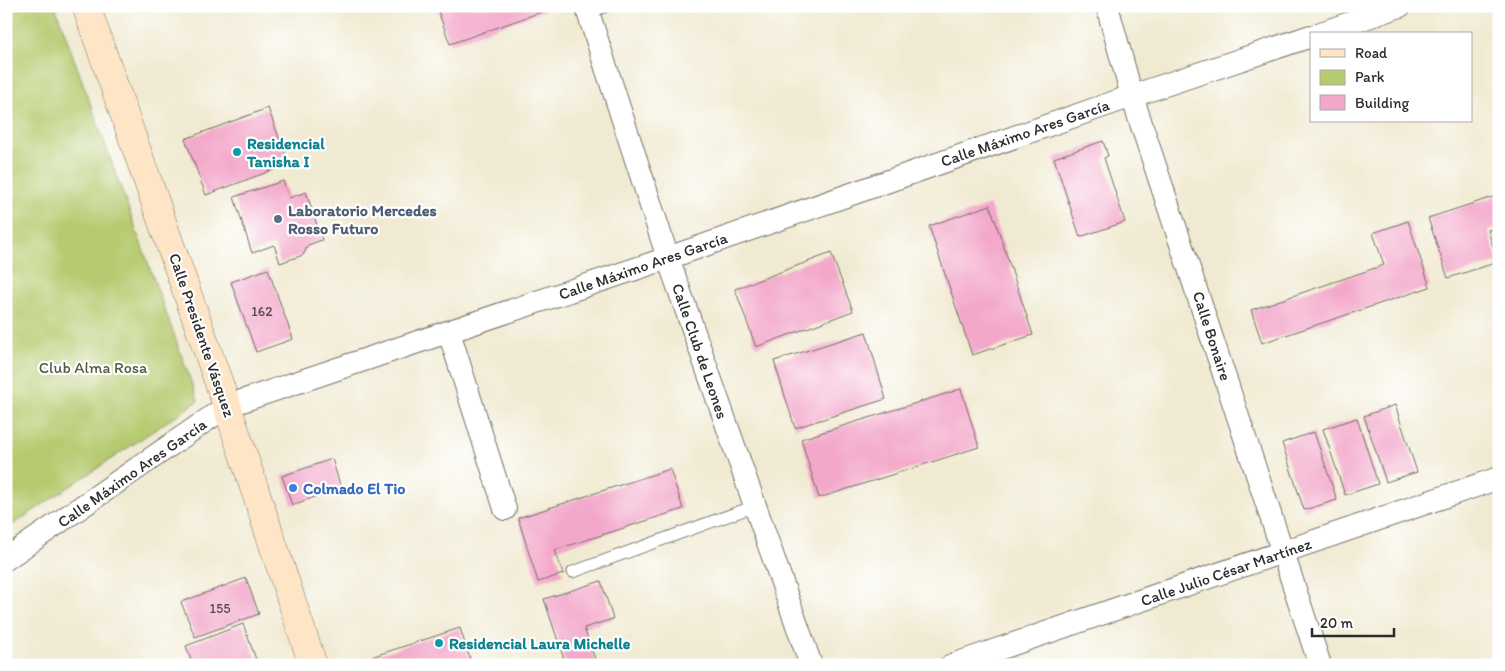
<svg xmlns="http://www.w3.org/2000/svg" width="1505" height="671" viewBox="0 0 1505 671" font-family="Itim,sans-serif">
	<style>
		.green { fill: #b6cb70; stroke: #707b4e }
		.building { fill: #f3a8ca }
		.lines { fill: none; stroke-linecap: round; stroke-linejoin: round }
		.lane-casing { stroke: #706e65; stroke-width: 13 }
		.street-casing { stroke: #706e65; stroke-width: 24 }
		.secondary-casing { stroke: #706e65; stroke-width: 29 }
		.lane { stroke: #fff; stroke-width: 11 }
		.street { stroke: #fff; stroke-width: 22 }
		.secondary { stroke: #fee5c5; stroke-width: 28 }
		.culture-dot { fill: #0f9aa8; stroke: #fff; stroke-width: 2 }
		.service-dot { fill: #5c6f8a; stroke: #fff; stroke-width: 2 }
		.shop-dot { fill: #3f7fe0; stroke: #fff; stroke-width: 2 }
		.labels { text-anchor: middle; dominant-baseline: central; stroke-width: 4.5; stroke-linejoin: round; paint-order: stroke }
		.number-label { font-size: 14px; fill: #5d4a53 }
		.street-label { font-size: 16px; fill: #2b2b2b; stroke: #fff }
		.culture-label { font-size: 16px; font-weight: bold; fill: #0d838f; stroke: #fff; text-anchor: start }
		.service-label { font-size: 16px; font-weight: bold; fill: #4e5e75; stroke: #fff; text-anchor: start }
		.park-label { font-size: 16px; fill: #555b40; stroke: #fff }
		.shop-label { font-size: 16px; font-weight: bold; fill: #366cbe; stroke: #fff; text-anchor: start }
	</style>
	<rect width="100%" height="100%" fill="#fff"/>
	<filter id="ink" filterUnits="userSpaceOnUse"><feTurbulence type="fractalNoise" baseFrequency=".02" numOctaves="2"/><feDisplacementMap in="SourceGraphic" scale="10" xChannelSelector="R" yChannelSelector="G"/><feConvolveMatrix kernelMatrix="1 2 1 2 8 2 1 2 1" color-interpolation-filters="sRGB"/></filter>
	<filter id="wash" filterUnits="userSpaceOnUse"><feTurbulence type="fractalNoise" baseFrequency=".0096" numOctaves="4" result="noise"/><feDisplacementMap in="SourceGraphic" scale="20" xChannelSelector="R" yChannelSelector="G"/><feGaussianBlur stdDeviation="1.12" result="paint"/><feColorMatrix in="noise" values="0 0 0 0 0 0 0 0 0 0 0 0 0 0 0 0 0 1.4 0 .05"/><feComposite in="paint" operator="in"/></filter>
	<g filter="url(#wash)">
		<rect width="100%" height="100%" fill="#f1ead2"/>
		<path class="green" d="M6,6H55L198,401L6,529Z"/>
		<g id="blocks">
			<path class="building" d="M451,6H543L544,11L450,44L438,11Z
				M268,108L289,164L206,195L185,139Z
				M1103,141L1108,156L1104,158L1125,222L1080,237L1054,158Z
				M283,181L289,198L306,192L322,240L308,245L303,255L280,263L274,245L252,253L234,197Z
				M1499,195V227L1488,230L1498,262L1448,278L1428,218Z
				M990,205L1033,335L972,355L929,226Z
				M1408,221L1430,287L1262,343L1251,310L1384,265L1373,233Z
				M831,253L853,311L756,347L735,289Z
				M268,269L293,339L256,352L231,282Z
				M866,332L886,399L795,428L774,361Z
				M961,389L979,447L819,498L801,439Z
				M1395,405L1417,472L1386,482L1364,416Z
				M1357,418L1378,484L1345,495L1323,429Z
				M1314,432L1337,500L1304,510L1282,443Z
				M332,459L341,488L292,505L282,476Z
				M670,469L683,509L555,550L563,574L538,582L518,518Z
				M246,578L259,614L195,637L181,602Z
				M601,581L613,619L584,628L597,665H566L544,599Z
				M243,624L257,662L248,665H193L186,646Z
				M460,628L472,665H370L368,658Z"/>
		</g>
	</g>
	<g filter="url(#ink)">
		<use href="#blocks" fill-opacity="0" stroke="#706e65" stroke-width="1"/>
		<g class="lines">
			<defs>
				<path id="lane" d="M588,13L606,6
					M573,572L755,506"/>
				<path id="street" d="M586,6L668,258L811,665
					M1107,6L1132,96L1320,665
					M1318,34L1400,6
					M449,332L505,509
					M6,559L227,406L668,258L1132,96L1311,36
					M952,665L1499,478"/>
				<path id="secondary" d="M86,6L227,406L313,665"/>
			</defs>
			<use href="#lane" class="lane-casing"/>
			<use href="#street" class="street-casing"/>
			<use href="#secondary" class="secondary-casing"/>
			<use href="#lane" class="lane"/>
			<use href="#street" class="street"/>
			<use href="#secondary" class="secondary"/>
		</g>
	</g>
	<g class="culture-dot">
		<circle cx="237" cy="152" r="5"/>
		<circle cx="439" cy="643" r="5"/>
	</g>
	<circle class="service-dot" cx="278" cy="219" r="5"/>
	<circle class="shop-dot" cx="293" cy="488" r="5"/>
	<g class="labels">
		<g class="number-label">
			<text x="262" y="311">162</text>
			<text x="220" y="608">155</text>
		</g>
		<g class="street-label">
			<text transform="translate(1025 133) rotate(-19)">Calle Máximo Ares García</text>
			<text transform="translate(643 266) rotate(-19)">Calle Máximo Ares García</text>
			<text transform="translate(202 335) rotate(71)">Calle Presidente Vásquez</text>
			<text transform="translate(1212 336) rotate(72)">Calle Bonaire</text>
			<text transform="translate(700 351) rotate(71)">Calle Club de Leones</text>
			<text transform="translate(132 473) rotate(-35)">Calle Máximo Ares García</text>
			<text transform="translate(1226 572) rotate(-19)">Calle Julio César Martínez</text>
		</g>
		<g class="culture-label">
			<text x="247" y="143">Residencial<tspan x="247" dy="18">Tanisha I</tspan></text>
			<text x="449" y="643">Residencial Laura Michelle</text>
		</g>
		<g class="service-label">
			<text x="288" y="210">Laboratorio Mercedes<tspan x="288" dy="18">Rosso Futuro</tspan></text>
		</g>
		<g class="park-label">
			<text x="93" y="367">Club Alma Rosa</text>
		</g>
		<g class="shop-label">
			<text x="303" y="488">Colmado El Tio</text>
		</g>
	</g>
	<rect width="1505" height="671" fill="none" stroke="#fff" stroke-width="25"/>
	<rect x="1310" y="32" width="162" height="90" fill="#ffffff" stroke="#aaaaaa"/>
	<rect x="1320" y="49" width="25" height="8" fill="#fee5c5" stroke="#aaaaaa"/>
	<text x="1355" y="58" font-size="15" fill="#2b2b2b">Road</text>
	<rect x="1320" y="70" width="25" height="15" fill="#b6cb70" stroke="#aaaaaa"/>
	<text x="1355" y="82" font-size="15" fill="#2b2b2b">Park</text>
	<rect x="1320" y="95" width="25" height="15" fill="#f3a8ca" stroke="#aaaaaa"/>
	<text x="1355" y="108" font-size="15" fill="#2b2b2b">Building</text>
	<path d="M1312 628v8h82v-8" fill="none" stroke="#2b2b2b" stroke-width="2.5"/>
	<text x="1320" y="628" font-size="15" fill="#2b2b2b" stroke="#ffffff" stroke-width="4" paint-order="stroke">20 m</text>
</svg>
